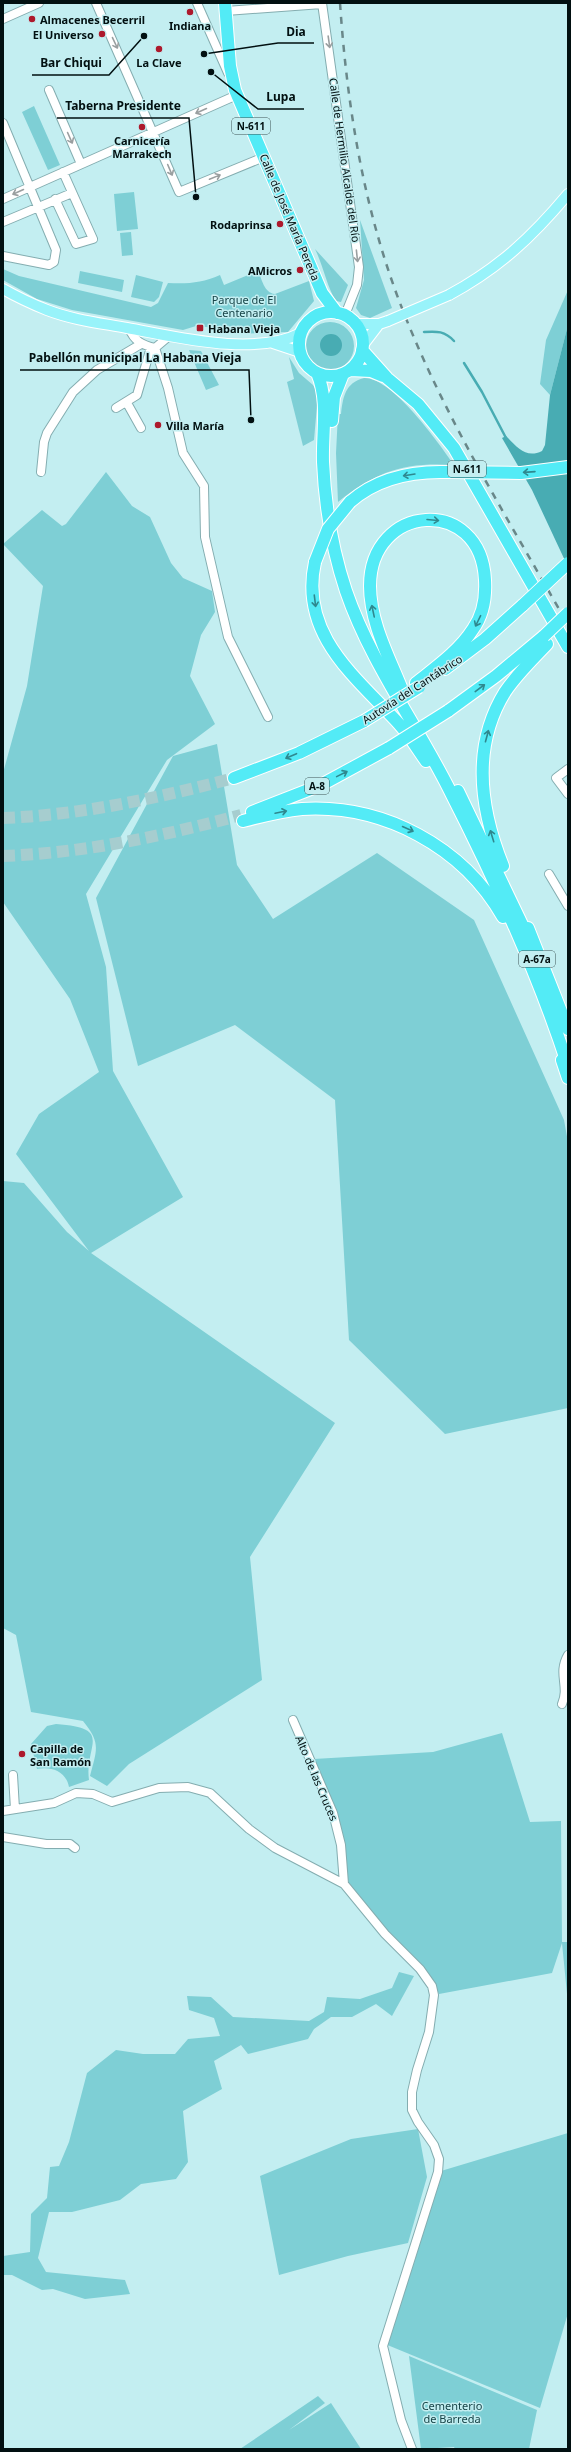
<svg xmlns="http://www.w3.org/2000/svg" width="571" height="2452" viewBox="0 0 571 2452" font-family="'Noto Sans',sans-serif">
	<style>
		.green { fill: #7ecfd5 }
		.water { fill: #48acb3 }
		.lines { fill: none; stroke-linecap: round; stroke-linejoin: round }
		.stream { stroke: #48acb3; stroke-width: 2.5 }
		.highway-tunnel { stroke: #a6cdcf; stroke-width: 12; stroke-dasharray: 12 6; stroke-linecap: butt }
		.minor-casing { stroke: #84adb0; stroke-width: 10 }
		.major-casing { stroke: #fff; stroke-width: 12 }
		.highway-casing { stroke: #fff; stroke-width: 14 }
		.minor { stroke: #fff; stroke-width: 8 }
		.major { stroke: #98f3fa; stroke-width: 10 }
		.highway { stroke: #53ebf6; stroke-width: 12 }
		.rail { stroke: #698789; stroke-width: 2.5; stroke-dasharray: 7 7; stroke-linecap: butt }
		.major-bridge-casing { stroke: #fff; stroke-width: 12; stroke-linecap: butt }
		.highway-bridge-casing { stroke: #fff; stroke-width: 14; stroke-linecap: butt }
		.major-bridge { stroke: #98f3fa; stroke-width: 10 }
		.highway-bridge { stroke: #53ebf6; stroke-width: 12 }
		.oneway { stroke: #9a9fa0 }
		.oneway2 { stroke: #2f888f }
		.poi-dot { fill: #ad192c; stroke: #c3eef1; stroke-width: 1.5 }
		.labels { text-anchor: middle; dominant-baseline: central; stroke-width: 3; stroke-linejoin: round; paint-order: stroke }
		.shield { fill: #c3eef1; stroke: #3c5354; stroke-width: 1 }
		.shield-label { font-size: 10px; font-weight: bold; fill: #021011 }
		.poi-label { font-size: 11px; font-weight: bold; fill: #021011; stroke: #c3eef1; text-anchor: start }
		.street-label { font-size: 11px; fill: #021011; stroke: #c3eef1 }
		.park-label { font-size: 11px; fill: #164347; stroke: #c3eef1 }
		.leader { fill: none; stroke: #021011; stroke-width: 1.5 }
		.callout-dot { fill: #021011; stroke: #c3eef1; stroke-width: 1.5 }
		.callout-label { font-size: 12px; text-anchor: middle; font-weight: bold; fill: #021011; stroke: #c3eef1; stroke-width: 3; stroke-linejoin: round; paint-order: stroke }
	</style>
	<rect width="100%" height="100%" fill="#c3eef1"/>
	<path class="green" d="M34,106L60,165L48,170L22,112Z
		M134,192L138,229L117,231L114,194Z
		M360,220L392,308L370,318L361,315L356,308L364,280Z
		M131,232L133,255L122,256L120,233Z
		M315,249L348,285L341,302L336,301C327,287 323,265 315,249Z
		M3,269L19,276L151,307L158,303L168,283C188,284 202,283 220,275L224,285L258,271C262,279 264,293 275,294L309,281L314,301L288,332L236,334L216,328L196,326L183,330L72,310L37,299L3,280Z
		M80,271L124,280L122,292L78,283Z
		M136,275L163,282L159,297L154,302L131,297Z
		M568,290V325L550,395L540,384L546,340Z
		M306 346a24 24 0 1 1 48 0a24 24 0 1 1-48 0Z
		M189,350L201,351L219,385L206,390Z
		M289,357L299,373L313,385L318,394L314,440L303,446L287,382L294,379Z
		M364,378C392,377 439,443 454,465C404,462 377,471 338,502L336,453L338,414H341C343,397 345,383 364,378Z
		M106,472L132,506L150,517L171,563L183,578L212,591L215,612L201,635L190,676L215,724L167,760L86,894L106,967L113,1071L183,1197L91,1253L335,1423L250,1557L262,1680L129,1764L107,1786L90,1776C97,1749 101,1743 83,1721L31,1712L16,1635L3,1628V1181L24,1183L67,1232L89,1251L16,1154L39,1114L99,1072L70,999L3,902V773L27,686L43,586L3,544L42,510L62,526L66,524Z
		M217,744L237,865L273,919L377,853L474,920L564,1120L568,1142V1408L445,1434L349,1340L335,1100L235,1025L138,1066L96,898L173,756Z
		M56,1724C115,1728 84,1745 89,1780L69,1787C66,1771 51,1766 37,1769L31,1744L47,1726Z
		M502,1733L530,1822L561,1821L562,1942H568V2004L562,1943L552,1973L439,1994L433,1982L405,1952L349,1883L315,1764L314,1759L433,1752Z
		M399,1972L414,1976L392,2016L376,2004L352,2017H331L314,2029L308,2039L248,2054L241,2045L214,2061L222,2089L183,2111L188,2162L176,2179L141,2184L120,2200L72,2212H49L38,2258L46,2272L125,2280L130,2294L85,2299L53,2289L42,2290L12,2275H3V2256L30,2252L31,2214L47,2198L50,2167L59,2166L69,2142L87,2073L116,2050L143,2054H175L188,2039L220,2036L214,2018L189,2010L187,1996L211,1997L233,2017L309,2021L324,2012L327,1997L360,1999L392,1988Z
		M418,2129L427,2177L408,2243L348,2256L279,2275L260,2176L351,2139Z
		M568,2133V2313L540,2408L385,2344L415,2260L441,2171Z
		M409,2356L537,2410L529,2449H455L454,2447L421,2449Z
		M318,2396L325,2403L289,2430L331,2403L361,2449H240Z"/>
	<path class="water" d="M568,325V567L532,490L502,438L506,436C517,447 526,459 542,451L545,445L550,395Z
		M320 345a11 11 0 1 1 22 0a11 11 0 1 1-22 0Z"/>
	<g class="lines">
		<path class="stream" d="M424,332C437,331 445,331 454,341
			M464,363L482,392L506,438"/>
		<path class="highway-tunnel" d="M3,818C81,815 158,798 234,778
			M3,856C84,853 163,836 241,815"/>
		<defs>
			<path id="minor" d="M96,3L179,192L264,157
				M197,3L228,73
				M322,3L359,267L357,285L345,315
				M226,11L322,4
				M3,19L39,3
				M49,90L81,164
				M3,123L56,250L54,262L49,265L3,256
				M3,199L237,95
				M55,199L76,244L93,239L63,172
				M3,222L72,193
				M129,328C134,341 142,345 155,348L168,337
				M155,348L168,388L183,453L204,486L205,537L228,637L268,717
				M127,403L141,428
				M116,408L137,395L151,347
				M41,472L44,442L47,433L73,392L97,370L141,344
				M568,769L556,778L568,794
				M549,874L568,906
				M562,1704C570,1686 557,1674 568,1655
				M293,1720L333,1813L341,1845L344,1884
				M13,1775L15,1809
				M3,1811L54,1803L76,1793L93,1794L112,1802L159,1788L188,1787L210,1793L249,1829L275,1848L344,1884L385,1934L420,1969L432,1986L434,1995L429,2032L417,2070L412,2092V2110L418,2122L434,2145L439,2159L438,2172L383,2346L401,2420L412,2449
				M3,1837L46,1844H70L75,1848"/>
			<path id="major" d="M3,289C17,297 32,304 47,310C73,320 100,323 127,328C177,337 254,357 301,333
				M449,295C499,268 532,237 568,194
				M356,324H379L388,321
				M273,343L300,352
				M363,345L379,324"/>
			<path id="highway" d="M225,3L230,66L235,90L322,293L337,313
				M299 344a32 32 0 1 1 64 0a32 32 0 1 1-64 0Z
				M362,350L387,378L418,404L454,448L568,647
				M350,370L371,371L383,376
				M317,373C329,401 322,432 323,462C325,506 332,549 346,591C370,661 415,722 448,787C494,877 537,970 568,1066
				M332,421L334,397L343,374
				M350,502C377,478 412,471 447,472
				M315,562C299,635 356,677 399,724C409,735 417,748 426,761
				M445,669L485,639L523,605
				M401,687C388,655 370,621 370,586C370,503 481,495 485,580C486,597 483,615 473,629C459,651 436,667 416,683
				M448,711L496,676L544,636
				M234,778L299,753L364,721
				M458,791L528,937
				M252,812L321,785L389,748
				M243,821C262,816 282,811 302,809C384,804 463,847 503,917
				M503,866C480,809 471,747 505,692C517,674 533,659 547,644
				M528,928L568,1029
				M562,1060L568,1078"/>
		</defs>
		<use href="#minor" class="minor-casing"/>
		<use href="#major" class="major-casing"/>
		<use href="#highway" class="highway-casing"/>
		<use href="#minor" class="minor"/>
		<use href="#major" class="major"/>
		<use href="#highway" class="highway"/>
		<path class="rail" d="M340,3C347,105 363,206 400,303C443,416 509,520 568,625"/>
		<defs>
			<path id="major-bridge" d="M388,321L449,295"/>
			<path id="highway-bridge" d="M447,472L521,473L568,467
				M315,562L328,529L350,502
				M523,605L568,563
				M544,636L568,613
				M364,721L419,687
				M389,748L448,711"/>
		</defs>
		<use href="#major-bridge" class="major-bridge-casing"/>
		<use href="#highway-bridge" class="highway-bridge-casing"/>
		<use href="#major-bridge" class="major-bridge"/>
		<use href="#highway-bridge" class="highway-bridge"/>
	</g>
	<defs><path id="oneway-shaft" d="M-6 0H5M1.5-3L5.5 0L1.5 3" fill="none" stroke-width="1.6" stroke-linecap="round" stroke-linejoin="round"/></defs>
	<g class="oneway">
		<use href="#oneway-shaft" transform="translate(329 42) rotate(82)"/>
		<use href="#oneway-shaft" transform="translate(115 43) rotate(65)"/>
		<use href="#oneway-shaft" transform="translate(201 111) rotate(156)"/>
		<use href="#oneway-shaft" transform="translate(70 138) rotate(66)"/>
		<use href="#oneway-shaft" transform="translate(170 170) rotate(67)"/>
		<use href="#oneway-shaft" transform="translate(215 177) rotate(-22)"/>
		<use href="#oneway-shaft" transform="translate(18 192) rotate(156)"/>
		<use href="#oneway-shaft" transform="translate(357 256) rotate(84)"/>
	</g>
	<g class="oneway2">
		<use href="#oneway-shaft" transform="translate(529 472) rotate(176)"/>
		<use href="#oneway-shaft" transform="translate(409 475) rotate(171)"/>
		<use href="#oneway-shaft" transform="translate(433 520) rotate(5)"/>
		<use href="#oneway-shaft" transform="translate(315 601) rotate(83)"/>
		<use href="#oneway-shaft" transform="translate(373 611) rotate(-102)"/>
		<use href="#oneway-shaft" transform="translate(478 621) rotate(116)"/>
		<use href="#oneway-shaft" transform="translate(480 688) rotate(-37)"/>
		<use href="#oneway-shaft" transform="translate(487 736) rotate(-75)"/>
		<use href="#oneway-shaft" transform="translate(291 756) rotate(157)"/>
		<use href="#oneway-shaft" transform="translate(342 774) rotate(-26)"/>
		<use href="#oneway-shaft" transform="translate(281 812) rotate(-12)"/>
		<use href="#oneway-shaft" transform="translate(408 829) rotate(24)"/>
		<use href="#oneway-shaft" transform="translate(492 836) rotate(-107)"/>
	</g>
	<g class="poi-dot">
		<circle cx="190" cy="12" r="4"/>
		<circle cx="32" cy="19" r="4"/>
		<circle cx="102" cy="34" r="4"/>
		<circle cx="159" cy="49" r="4"/>
		<circle cx="142" cy="127" r="4"/>
		<circle cx="280" cy="224" r="4"/>
		<circle cx="300" cy="270" r="4"/>
		<rect x="196" y="324" width="8" height="8" rx="2"/>
		<circle cx="158" cy="425" r="4"/>
		<circle cx="22" cy="1754" r="4"/>
	</g>
	<g class="labels">
		<g class="shield">
			<rect x="232" y="118" width="38" height="16" rx="3"/>
			<rect x="448" y="461" width="38" height="16" rx="3"/>
			<rect x="305" y="778" width="24" height="16" rx="3"/>
			<rect x="519" y="951" width="36" height="16" rx="3"/>
		</g>
		<g class="shield-label">
			<text x="251" y="126">N-611</text>
			<text x="467" y="469">N-611</text>
			<text x="317" y="786">A-8</text>
			<text x="537" y="959">A-67a</text>
		</g>
		<g class="poi-label">
			<text x="40" y="19">Almacenes Becerril</text>
			<text x="190" y="25" text-anchor="middle">Indiana</text>
			<text x="94" y="34" text-anchor="end">El Universo</text>
			<text x="159" y="62" text-anchor="middle">La Clave</text>
			<text x="142" y="140" text-anchor="middle">Carnicería<tspan x="142" dy="13">Marrakech</tspan></text>
			<text x="272" y="224" text-anchor="end">Rodaprinsa</text>
			<text x="292" y="270" text-anchor="end">AMicros</text>
			<text x="208" y="328">Habana Vieja</text>
			<text x="166" y="425">Villa María</text>
			<text x="30" y="1748">Capilla de<tspan x="30" dy="13">San Ramón</tspan></text>
		</g>
		<g class="street-label">
			<text transform="translate(345 160) rotate(82)">Calle de Hermilio Alcalde del Río</text>
			<text transform="translate(290 217) rotate(67)">Calle de José María Pereda</text>
			<text transform="translate(412 689) rotate(-33)">Autovía del Cantábrico</text>
			<text transform="translate(317 1778) rotate(67)">Alto de las Cruces</text>
		</g>
		<g class="park-label">
			<text x="244" y="299">Parque de El<tspan x="244" dy="13">Centenario</tspan></text>
			<text x="452" y="2405">Cementerio<tspan x="452" dy="13">de Barreda</tspan></text>
		</g>
	</g>
	<path class="leader" d="M204 54L278 43H314M144 36L109 75H32M211 72L258 109H304M196 197L189 118H57M251 420L249 370H20"/>
	<g class="callout-dot">
		<circle cx="204" cy="54" r="4"/>
		<circle cx="144" cy="36" r="4"/>
		<circle cx="211" cy="72" r="4"/>
		<circle cx="196" cy="197" r="4"/>
		<circle cx="251" cy="420" r="4"/>
	</g>
	<g class="callout-label">
		<text x="296" y="36">Dia</text>
		<text x="71" y="67">Bar Chiqui</text>
		<text x="281" y="101">Lupa</text>
		<text x="123" y="110">Taberna Presidente</text>
		<text x="135" y="362">Pabellón municipal La Habana Vieja</text>
	</g>
	<rect width="571" height="2452" fill="none" stroke="#021011" stroke-width="8"/>
</svg>
